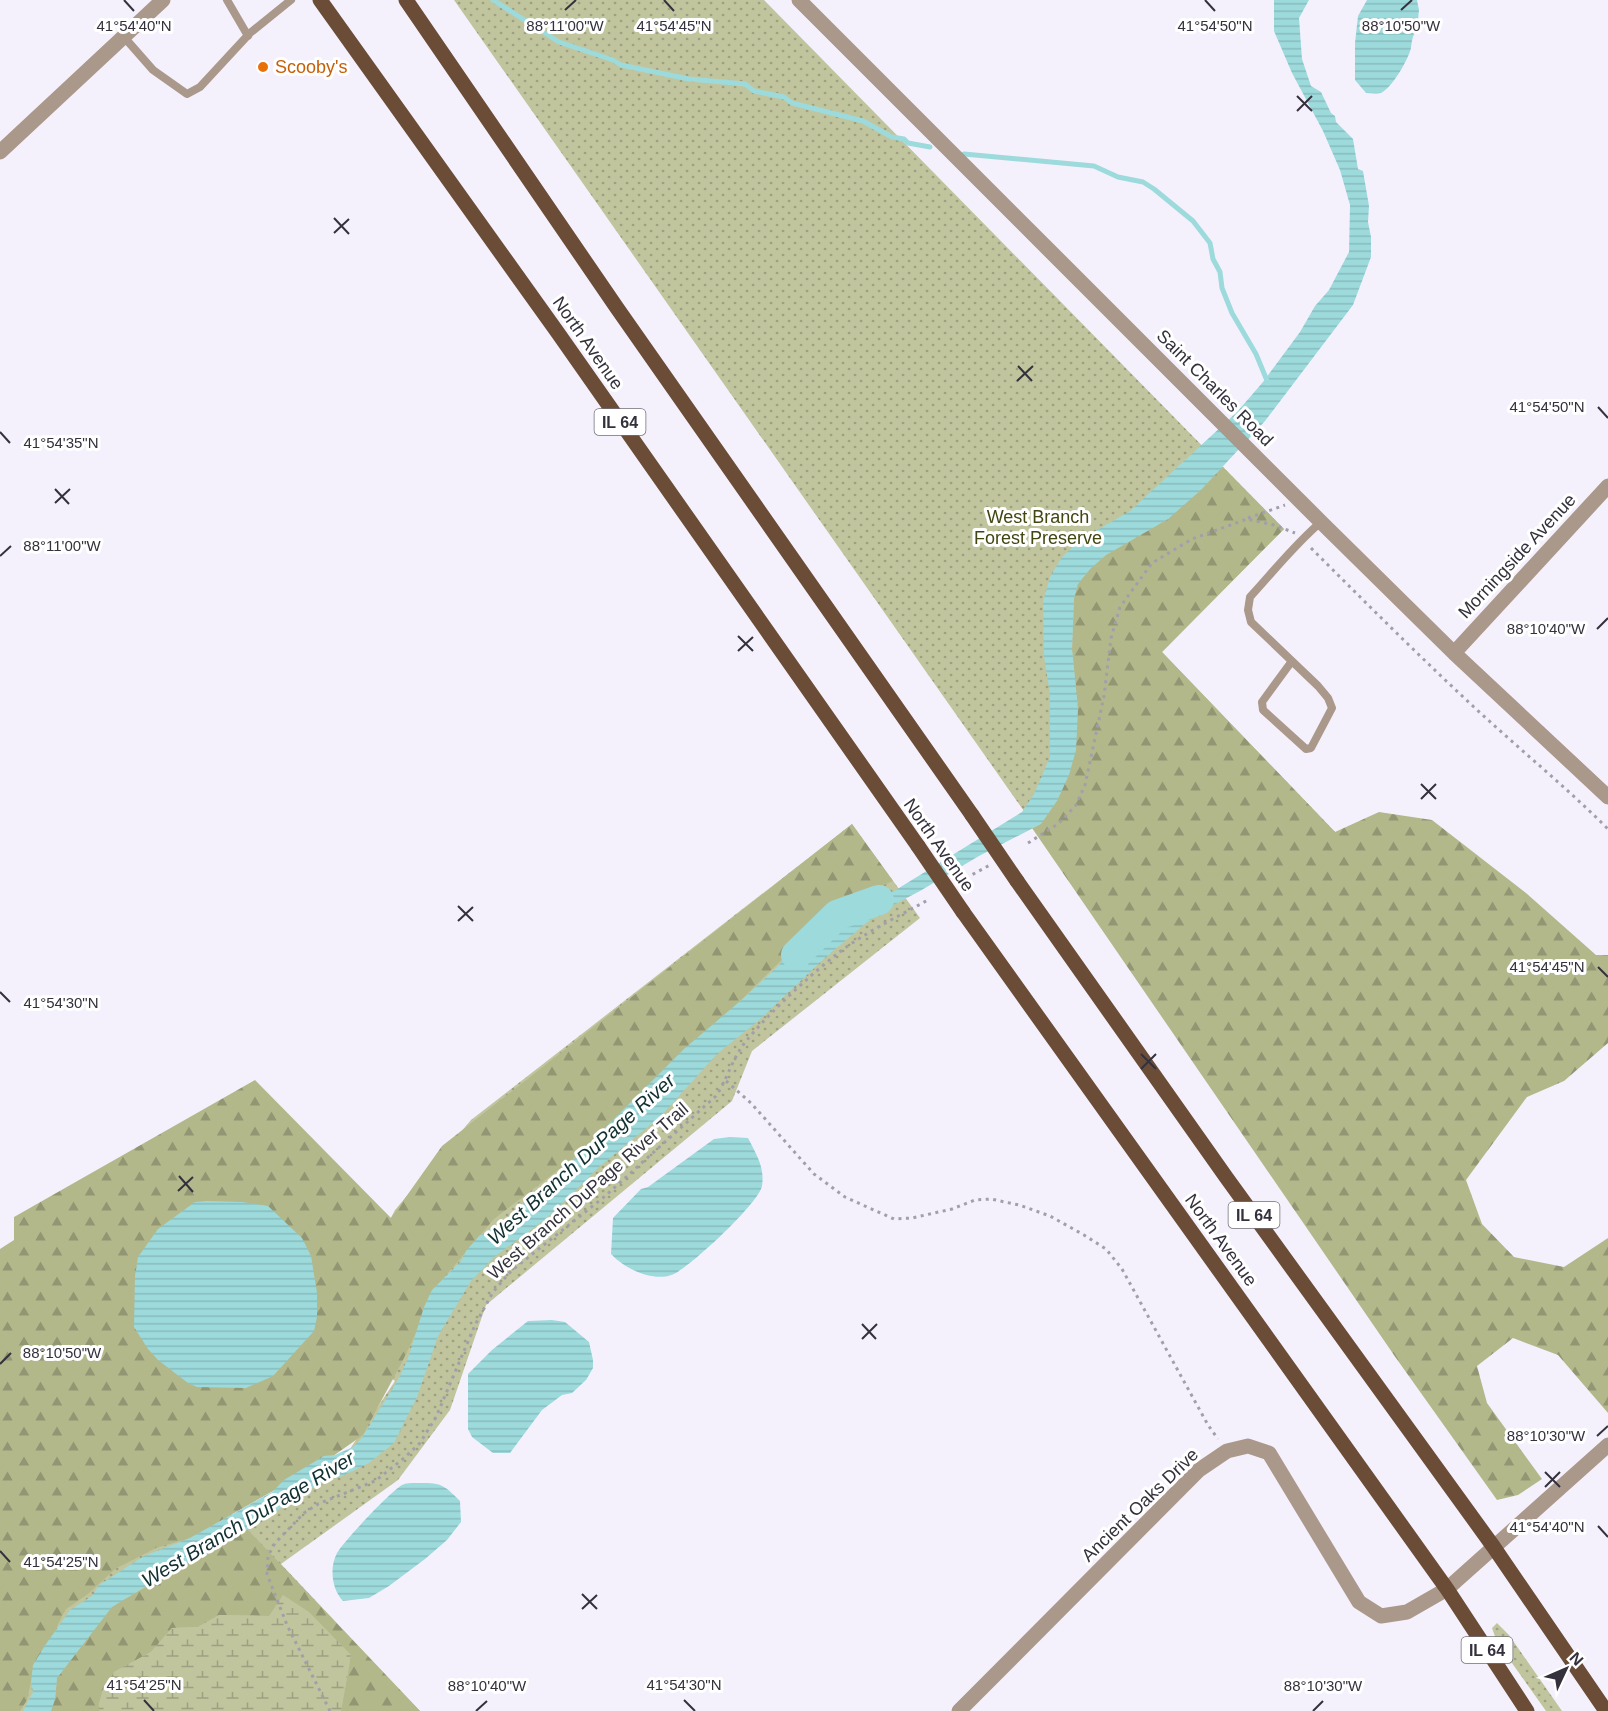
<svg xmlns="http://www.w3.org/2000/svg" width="1608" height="1711" viewBox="0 0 1608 1711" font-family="Arial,sans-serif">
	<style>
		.grass { fill: url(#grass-dots) }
		.forest { fill: url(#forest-firs) }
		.wetland { fill: url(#wetland-marsh) }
		.water { fill: url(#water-rules) }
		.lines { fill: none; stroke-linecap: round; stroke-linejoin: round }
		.stream { stroke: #9ddadc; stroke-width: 5 }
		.river { stroke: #9ddadc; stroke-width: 30 }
		.path { stroke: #a29fab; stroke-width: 3; stroke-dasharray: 3 4.5; stroke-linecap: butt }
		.service { stroke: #aa988b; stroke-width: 8 }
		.minor { stroke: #aa988b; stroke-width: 15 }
		.tertiary { stroke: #aa988b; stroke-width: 15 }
		.primary { stroke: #6b4d37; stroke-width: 15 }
		.primary-bridge { stroke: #6b4d37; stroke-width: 15 }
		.ticks { fill: none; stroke: #34313c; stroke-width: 2 }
		.food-dot { fill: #e8710a; stroke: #fff; stroke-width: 2 }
		.labels { text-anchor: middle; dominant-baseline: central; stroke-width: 6; stroke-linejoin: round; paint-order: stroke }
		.shield { fill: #fff; stroke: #716f76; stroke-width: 1.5 }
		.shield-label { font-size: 16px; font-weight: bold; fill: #34313c }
		.food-label { font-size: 18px; fill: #c56008; stroke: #fff; text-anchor: start }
		.street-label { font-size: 18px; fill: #34313c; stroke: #fff }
		.park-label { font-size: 18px; fill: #434611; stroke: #fff }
		.water-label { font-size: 20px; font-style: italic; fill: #0f2f30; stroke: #fff }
		.ticks-label { font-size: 15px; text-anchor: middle; fill: #34313c; stroke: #fff; stroke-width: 6; stroke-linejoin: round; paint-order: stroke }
	</style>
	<defs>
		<pattern id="grass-dots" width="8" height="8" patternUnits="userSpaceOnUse" patternTransform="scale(1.5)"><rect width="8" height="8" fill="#c1c59d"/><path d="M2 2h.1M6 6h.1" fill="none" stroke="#9ea181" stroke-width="1.8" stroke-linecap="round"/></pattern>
		<pattern id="forest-firs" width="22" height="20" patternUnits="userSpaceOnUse" patternTransform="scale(1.5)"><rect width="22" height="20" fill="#b3b88b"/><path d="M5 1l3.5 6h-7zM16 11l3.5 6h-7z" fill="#929673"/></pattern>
		<pattern id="wetland-marsh" width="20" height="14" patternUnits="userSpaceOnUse" patternTransform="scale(1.5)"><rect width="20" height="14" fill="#c1c59d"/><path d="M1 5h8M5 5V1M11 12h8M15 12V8" fill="none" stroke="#9ea181"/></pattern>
		<pattern id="water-rules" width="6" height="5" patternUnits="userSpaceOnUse" patternTransform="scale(1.5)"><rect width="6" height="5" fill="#9ddadc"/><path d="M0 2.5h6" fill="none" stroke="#88bcbe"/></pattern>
	</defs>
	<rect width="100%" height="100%" fill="#f4f1fd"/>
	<path class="grass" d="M454,0H764L1284,529L1162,652L1559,1065L1408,1212L1404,1352Z
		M852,824L920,918L752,1051L732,1101L486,1305L450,1410L398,1480L281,1564L420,1711H0V1364L237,1518L348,1452L395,1381L329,1335L395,1210L471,1120Z
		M1497,1623L1509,1635L1562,1711H1546L1497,1642L1492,1628Z"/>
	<path class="forest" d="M1223,467L1284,529L1162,652L1335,832L1379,812L1432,820L1526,893L1596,955H1608V1043L1564,1081L1527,1097L1466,1180L1482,1224L1514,1257L1564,1267L1608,1238V1413L1558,1355L1513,1338L1477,1366L1487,1403L1542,1479L1518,1495L1497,1500L1396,1358L1032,828L1041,824L1078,709L1072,649L1074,598L1078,584L1090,569L1106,555L1168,519Z
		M852,824L893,881L836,906L736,1005L574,1158L494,1219L442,1280L402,1362L363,1435L326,1461L190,1538L156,1548L115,1569L88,1594L65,1610L31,1682L27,1700L20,1711H0V1249L14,1240V1217L255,1080L391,1218L442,1146Z
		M247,1529L420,1711H341L351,1655L270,1616L219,1615L198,1627L172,1628L151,1652L114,1672L98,1707L100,1711H51L55,1699L57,1678L111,1607Z"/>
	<path class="wetland" d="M283,1595L309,1612L351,1655L341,1711H100L98,1707L103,1689L114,1672L151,1652L172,1628L198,1627L219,1615L269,1616Z"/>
	<path class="water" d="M1274,0H1309L1299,18L1302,59L1311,86L1321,92L1331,113L1335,116L1336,122L1353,139L1358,169L1363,171L1369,206L1368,222L1371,237V257L1353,305L1265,421L1201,490L1168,519L1106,555L1090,569L1078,584L1074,598L1072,649L1078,709L1076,750L1069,775L1057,801L1041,824L979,856L920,891L882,911L865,924L826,957L758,1021L717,1054L661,1116L599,1167L548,1217L494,1257L471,1281L438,1336L417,1397L394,1443L369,1463L342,1476L325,1480L212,1552L166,1574L112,1607L57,1678L55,1699L51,1711H23L33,1692L31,1682L33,1665L46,1644L70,1610L92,1596L99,1585L144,1556L190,1538L272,1492L284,1480L324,1456L335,1455L353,1447L361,1439L399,1378L408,1358L424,1307L432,1290L461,1261L466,1251L479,1236L500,1224L569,1164L684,1049L745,997L801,944L828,925L850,903L862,898L886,896L1022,812L1034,794L1050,757V694L1044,656L1043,602L1050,577L1062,557L1080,540L1130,511L1237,412L1263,382L1300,332L1315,306L1329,290L1349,252L1350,205L1340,170L1323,131L1292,73L1274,31Z
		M1367,0H1417L1419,10L1417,30C1412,36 1412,41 1411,48C1408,60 1392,88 1381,93C1377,94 1371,93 1366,93L1355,80V43L1358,16Z
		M730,1137L748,1138C756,1154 765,1167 762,1186C759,1203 691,1266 674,1274C654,1283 625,1269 611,1254L613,1218L641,1189L648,1187L714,1139Z
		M207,1201L242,1202L268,1206L302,1238L311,1256L317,1293V1317L314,1331L273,1376L246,1388L197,1387L188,1383L158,1360L148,1349L134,1327L135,1276L138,1257L158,1229L195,1202Z
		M552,1320L565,1322L589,1342L593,1360V1368L586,1380L572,1393L562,1395L542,1410L510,1453H493L472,1437L468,1429V1374L492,1350L528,1321Z
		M416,1483C441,1483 442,1483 460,1501L461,1522L447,1540L425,1559L389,1586L369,1598L343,1601C332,1590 329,1568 337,1553C345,1540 389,1493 402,1485C406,1483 411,1483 416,1483Z"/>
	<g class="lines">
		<path class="stream" d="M493,0L559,42L613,60L621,65L689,79L745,84L754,91L784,97L792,103L863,121L892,137L904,139L908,143L930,147
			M964,154L1094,166L1118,177L1143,182L1154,189L1193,221L1210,243L1213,259L1220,272L1222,288L1232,313L1256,354L1268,383"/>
		<path class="river" d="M796,955L837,915L879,900"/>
		<path class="path" d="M1248,518L1285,505
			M1311,548C1365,602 1419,656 1475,708C1519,749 1565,786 1608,829
			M1028,843L1058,824L1076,805L1085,785L1104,696L1111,638L1120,607L1152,563L1192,539L1247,519L1274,525L1295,533
			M966,878L990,865
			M726,1081L751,1103L814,1174L845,1197L876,1211L894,1219L912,1218L952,1209L975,1200L991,1199L1019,1205L1050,1216L1084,1235L1106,1249L1122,1269L1208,1425L1218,1439
			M330,1711L287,1625L267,1574L268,1556L275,1543L304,1513L318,1504L375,1481L403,1459L420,1443L436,1417L475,1325L493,1292L511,1271L604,1197L716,1096C728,1078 733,1056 747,1040C770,1012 808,977 837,954C864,933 897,917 928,900"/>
		<path class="service" d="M227,0L248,36
			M124,37L153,70L187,94L200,87L250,33L291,0
			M1292,661L1262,702L1263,710L1306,749L1311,748L1332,708L1328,698L1318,686L1251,622L1248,610L1250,597C1273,572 1295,544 1321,522"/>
		<path class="minor" d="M799,0L1321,522L1454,653L1608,797
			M1454,653L1608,486
			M959,1711L1199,1470L1227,1451L1248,1446L1269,1453L1359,1602L1381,1616L1407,1612L1447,1589L1608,1445"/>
		<path class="tertiary" d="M0,152L163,0"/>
		<path class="primary" d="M320,0L558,333L918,846
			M406,0L617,308L972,815
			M1017,881L1226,1177L1493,1546L1606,1711
			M963,912L1447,1589L1527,1711"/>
		<path class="primary-bridge" d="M972,815L1017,881
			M918,846L963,912"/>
	</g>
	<path class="ticks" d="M124,0L134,11M664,0L674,11M1205,0L1215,11M565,10L576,0M1401,10L1412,0M1297,96L1312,111M1297,111L1312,96M334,218L349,234M334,233L349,219M1018,366L1032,381M1017,381L1033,366M1598,407L1608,418M0,432L10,443M55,489L69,504M55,503L70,489M0,556L11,546M1597,629L1608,618M738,636L753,651M738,651L753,637M1421,784L1436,799M1421,799L1436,784M458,906L473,921M458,921L473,907M1598,967L1608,977M0,992L10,1002M1141,1054L1156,1069M1141,1069L1156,1054M179,1176L193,1192M178,1191L193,1177M862,1324L876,1339M862,1339L877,1324M0,1364L11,1353M1597,1436L1608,1426M1545,1472L1560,1487M1545,1487L1560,1472M1598,1526L1608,1537M0,1551L10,1562M582,1594L597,1609M582,1609L597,1595M144,1700L154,1711M684,1700L695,1711M476,1711L487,1701M1313,1711L1323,1701"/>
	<circle class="food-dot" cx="263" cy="67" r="6"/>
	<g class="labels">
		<g class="shield">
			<rect x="594.5" y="409" width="51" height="26" rx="4.5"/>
			<rect x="1228.5" y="1202" width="51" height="26" rx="4.5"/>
			<rect x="1461.5" y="1637" width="51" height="26" rx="4.5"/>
		</g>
		<g class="shield-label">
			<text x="620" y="422">IL 64</text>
			<text x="1254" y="1215">IL 64</text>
			<text x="1487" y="1650">IL 64</text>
		</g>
		<g class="food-label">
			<text x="275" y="67">Scooby's</text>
		</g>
		<g class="street-label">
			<text transform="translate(588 343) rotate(55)">North Avenue</text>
			<text transform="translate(1215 388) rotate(45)">Saint Charles Road</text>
			<text transform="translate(1517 556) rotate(-47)">Morningside Avenue</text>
			<text transform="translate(939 845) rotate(55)">North Avenue</text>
			<text transform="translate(588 1191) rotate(-41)">West Branch DuPage River Trail</text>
			<text transform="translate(1221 1240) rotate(54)">North Avenue</text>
			<text transform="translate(1140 1505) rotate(-44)">Ancient Oaks Drive</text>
		</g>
		<g class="park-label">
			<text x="1038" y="517">West Branch<tspan x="1038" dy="21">Forest Preserve</tspan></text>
		</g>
		<g class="water-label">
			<text transform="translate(581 1159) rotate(-42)">West Branch DuPage River</text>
			<text transform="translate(248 1519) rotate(-31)">West Branch DuPage River</text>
		</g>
	</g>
	<g class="ticks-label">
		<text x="565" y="31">88°11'00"W</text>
		<text x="1401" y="31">88°10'50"W</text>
		<text x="134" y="31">41°54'40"N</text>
		<text x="674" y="31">41°54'45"N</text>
		<text x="1215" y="31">41°54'50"N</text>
		<text x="1547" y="412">41°54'50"N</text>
		<text x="61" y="448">41°54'35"N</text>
		<text x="62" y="551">88°11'00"W</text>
		<text x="1546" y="634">88°10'40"W</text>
		<text x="1547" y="972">41°54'45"N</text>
		<text x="61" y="1008">41°54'30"N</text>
		<text x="62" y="1358">88°10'50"W</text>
		<text x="1546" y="1441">88°10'30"W</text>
		<text x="1547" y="1532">41°54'40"N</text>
		<text x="61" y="1567">41°54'25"N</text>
		<text x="144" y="1690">41°54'25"N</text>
		<text x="684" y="1690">41°54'30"N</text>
		<text x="487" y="1691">88°10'40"W</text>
		<text x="1323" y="1691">88°10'30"W</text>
	</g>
	<g transform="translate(1566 1669) rotate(46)" stroke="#ffffff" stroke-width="4.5" paint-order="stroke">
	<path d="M0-4.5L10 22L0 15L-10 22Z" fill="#34313c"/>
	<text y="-9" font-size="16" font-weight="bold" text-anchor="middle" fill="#34313c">N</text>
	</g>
</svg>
